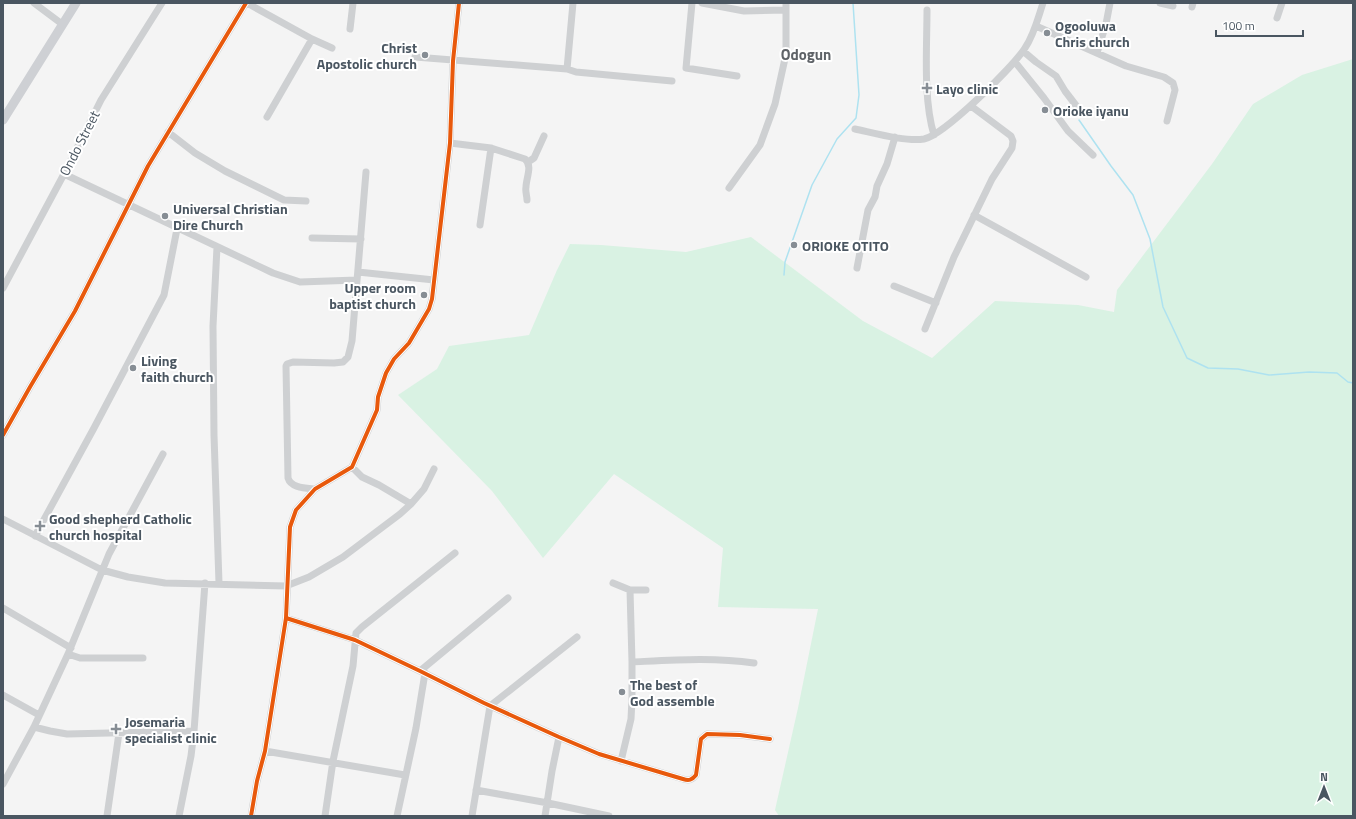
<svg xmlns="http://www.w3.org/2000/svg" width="1356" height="819" viewBox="0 0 1356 819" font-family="'Titillium Web',sans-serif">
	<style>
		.green { fill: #d9f2e3 }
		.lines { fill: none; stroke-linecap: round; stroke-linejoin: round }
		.stream { stroke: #aee2f0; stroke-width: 1.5 }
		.street { stroke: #ced0d2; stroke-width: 7 }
		.secondary { stroke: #ced0d4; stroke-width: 9 }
		.cycleway-casing { stroke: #fff; stroke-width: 6 }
		.cycleway { stroke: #e8590c; stroke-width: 4 }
		.poi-dot { fill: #868d94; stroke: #fff; stroke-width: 1.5 }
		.labels { text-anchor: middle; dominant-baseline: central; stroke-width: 4; stroke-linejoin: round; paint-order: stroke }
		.poi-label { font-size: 14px; font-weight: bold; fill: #4a5661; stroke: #fff; text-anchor: start }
		.street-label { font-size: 14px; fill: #4a5661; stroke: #fff }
		.neighbourhood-label { font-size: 15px; font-weight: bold; fill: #5f6368; stroke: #fff }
	</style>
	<rect width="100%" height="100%" fill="#f4f4f4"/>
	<path class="green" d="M1353,59V816H779L775,810L798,708L818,609L718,607L723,548L614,474L543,558L492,491L398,395L437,369L449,346L529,335L557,270L570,244L601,245L686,252L751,237L863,321L932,358L995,301L1078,305L1114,312L1117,290L1212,164L1253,104L1302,75Z"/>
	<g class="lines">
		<path class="stream" d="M1079,120L1111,166L1133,195L1150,239L1163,307L1187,358L1208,368L1238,369L1269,375L1309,372L1337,373L1348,382L1353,383
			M784,275L785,262L812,185L837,139L856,118L859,95L853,3"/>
		<path class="street" d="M34,3L62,24
			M247,3L312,39L332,48
			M692,3L686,68L737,76
			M702,3L744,11L786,10
			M1160,3L1173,6
			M1192,7L1193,3
			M927,10C927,48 923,99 934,135
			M1277,18L1282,3
			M1036,26L1126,66L1164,77L1173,83L1175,90L1167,121
			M350,29L353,3
			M1023,51L1036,62L1056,76L1065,91L1078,108
			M1097,53L1106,24L1110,3
			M415,57L567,69L576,72L672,81
			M1015,62L1044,98L1068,131L1093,155
			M567,69L573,3
			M267,117L312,39
			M855,129C874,133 906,142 924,139C944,135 1013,67 1025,48C1034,35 1038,18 1043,3
			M168,132L195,153L225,171L284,200L306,201
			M450,143L491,148L525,159C533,166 526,178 526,187C525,191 527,196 527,200
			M528,162L534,158L544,136
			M64,174L273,273L300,282L357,280
			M729,188L760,145L775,104L786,54V3
			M974,215L1086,277
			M480,225L491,148
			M312,238L361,239
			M217,247L213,326L214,435L219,583
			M857,268L868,210L875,197L877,186L887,164L895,137
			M358,272L434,280
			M894,286L936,303
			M3,288L64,174L101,100L162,3
			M925,329L954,257L992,179L1012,148L1013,141L1011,136L971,106
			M3,435L30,387L75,311L148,166L246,3
			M352,467L362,477L379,485L411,504
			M315,489C305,488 291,488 288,478L286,366L287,364L293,362L334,363L343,362L348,357L352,341L366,172
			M3,519L102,570L128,577L165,583L286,586L309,577L343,557L400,514L411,504L424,489L434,469
			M35,536L94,428L164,295L177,229
			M613,583L630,590H646
			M3,608L71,648
			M286,618L355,640L420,671L484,703L559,737L599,754L683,779C689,781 692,780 696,775L701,739L707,734L740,735L770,739
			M68,654L80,658H143
			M632,662C673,660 714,657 754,663
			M420,671L508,598
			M3,695L39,715
			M34,727L50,731L67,734L194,731
			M265,751L405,775
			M621,761L631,719L632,699V662L630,590
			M3,784L34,727L68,654L109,554L163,454
			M476,790L548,803L609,816
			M107,816L119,733
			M179,816L191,756L194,731L205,583
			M251,816L257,781L265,751L286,618L290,527L296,510L315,489L352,467L377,410L378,397L386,373L394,359L409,343L429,309L432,299L450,143L453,61L459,3
			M325,816L333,761L353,666L356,633L362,627L455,553
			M397,816L416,728L425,673
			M472,816L490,706L577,637
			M545,816L552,771L559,737"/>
		<path class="secondary" d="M3,120L76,3"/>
		<defs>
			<path id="cycleway" d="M3,435L30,387L75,311L148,166L246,3
				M286,618L355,640L420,671L484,703L559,737L599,754L683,779C689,781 692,780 696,775L701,739L707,734L740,735L770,739
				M251,816L257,781L265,751L286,618L290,527L296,510L315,489L352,467L377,410L378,397L386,373L394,359L409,343L429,309L432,299L450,143L453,61L459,3"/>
		</defs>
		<use href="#cycleway" class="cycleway-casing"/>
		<use href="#cycleway" class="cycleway"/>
	</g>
	<g class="poi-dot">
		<circle cx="1047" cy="33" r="4"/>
		<circle cx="425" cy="55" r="4"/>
		<path d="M925 82h4v4h4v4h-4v4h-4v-4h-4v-4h4z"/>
		<circle cx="1045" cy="110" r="4"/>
		<circle cx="165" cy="216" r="4"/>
		<circle cx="794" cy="245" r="4"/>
		<circle cx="424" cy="295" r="4"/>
		<circle cx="133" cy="368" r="4"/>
		<path d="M38 520h4v4h4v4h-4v4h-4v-4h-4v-4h4z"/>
		<circle cx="622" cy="692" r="4"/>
		<path d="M114 723h4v4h4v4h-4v4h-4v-4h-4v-4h4z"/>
	</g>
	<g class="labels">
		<g class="poi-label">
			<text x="1055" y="25">Ogooluwa<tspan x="1055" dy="16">Chris church</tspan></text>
			<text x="417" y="47" text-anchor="end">Christ<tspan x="417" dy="16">Apostolic church</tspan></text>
			<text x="936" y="88">Layo clinic</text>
			<text x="1053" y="110">Orioke iyanu</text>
			<text x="173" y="208">Universal Christian<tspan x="173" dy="16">Dire Church</tspan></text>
			<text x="802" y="245">ORIOKE OTITO</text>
			<text x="416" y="287" text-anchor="end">Upper room<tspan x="416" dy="16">baptist church</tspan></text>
			<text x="141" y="360">Living<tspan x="141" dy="16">faith church</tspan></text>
			<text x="49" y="518">Good shepherd Catholic<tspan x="49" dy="16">church hospital</tspan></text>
			<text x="630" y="684">The best of<tspan x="630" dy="16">God assemble</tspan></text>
			<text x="125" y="721">Josemaria<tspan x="125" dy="16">specialist clinic</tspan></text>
		</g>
		<g class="street-label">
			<text transform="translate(79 143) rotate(-63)">Ondo Street</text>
		</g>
		<g class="neighbourhood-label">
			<text x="806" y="54">Odogun</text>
		</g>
	</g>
	<rect width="1356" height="819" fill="none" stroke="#4a5661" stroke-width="8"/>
	<g transform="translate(1324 787)" stroke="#ffffff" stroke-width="3" paint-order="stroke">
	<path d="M0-3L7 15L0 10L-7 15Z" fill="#4a5661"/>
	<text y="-6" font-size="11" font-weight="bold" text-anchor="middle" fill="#4a5661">N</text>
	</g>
	<path d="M1216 30v6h87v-6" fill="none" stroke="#4a5661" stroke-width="2"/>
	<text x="1222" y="30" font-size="12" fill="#4a5661" stroke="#ffffff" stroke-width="3" paint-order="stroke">100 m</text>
</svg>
